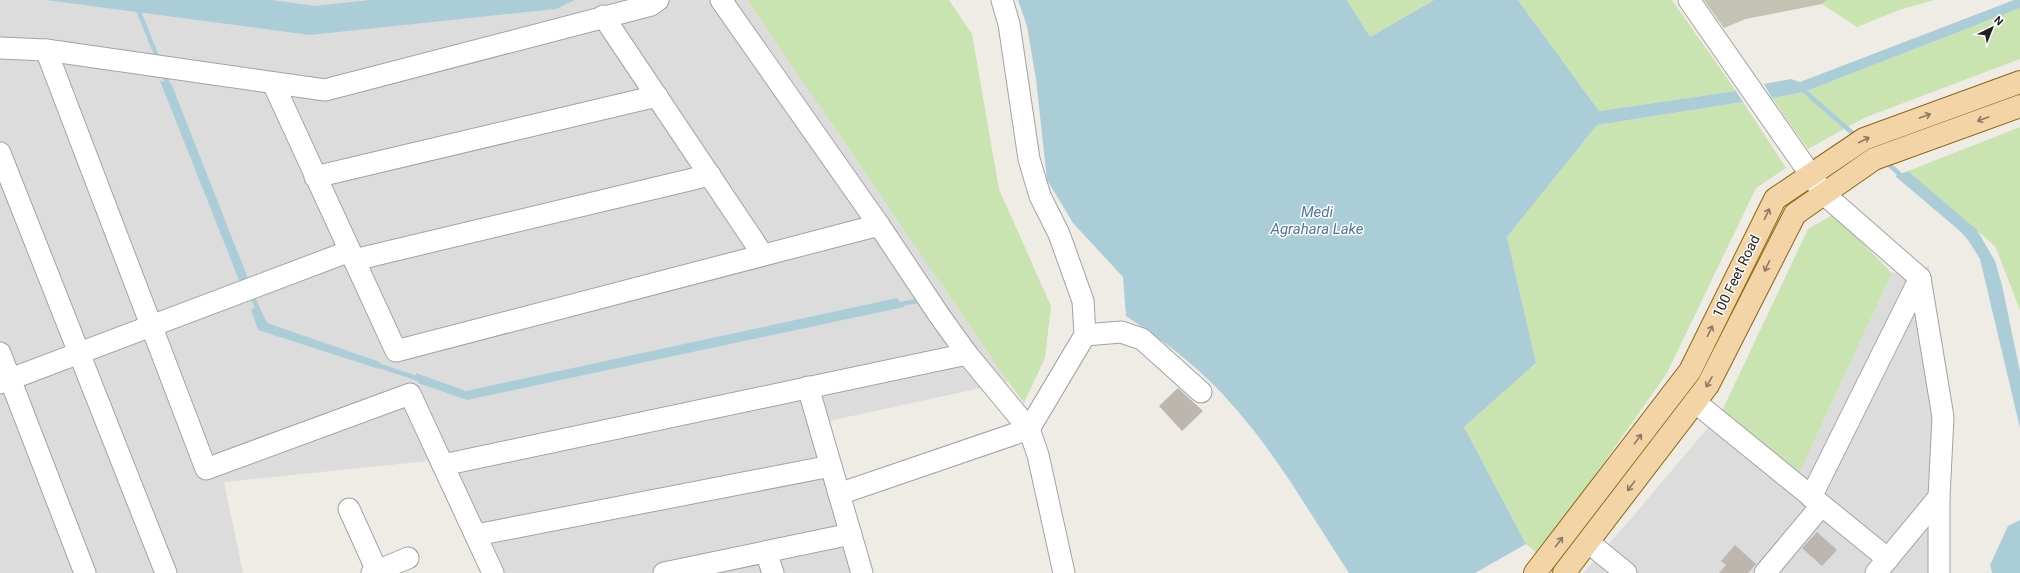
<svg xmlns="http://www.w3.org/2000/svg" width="2020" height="573" viewBox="0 0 2020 573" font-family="Roboto,sans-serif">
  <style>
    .residential { fill: #dddcdc }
    .construction { fill: #c2c3b2 }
    .grass { fill: #c9e4b1 }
    .water { fill: #abcdd8 }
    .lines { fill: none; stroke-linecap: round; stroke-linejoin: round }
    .stream { stroke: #abcdd8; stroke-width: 4.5 }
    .building { fill: #bcb6af }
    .minor-casing { stroke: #a3a3a3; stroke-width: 23 }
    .major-casing { stroke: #8c660e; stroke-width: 24 }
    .minor { stroke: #fff; stroke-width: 21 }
    .major { stroke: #f3d4a7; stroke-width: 22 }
    .oneway { stroke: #897a63 }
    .labels { text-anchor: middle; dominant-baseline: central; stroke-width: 3; stroke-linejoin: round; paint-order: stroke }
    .street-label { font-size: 14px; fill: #1f1f1f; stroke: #fff }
    .water-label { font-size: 15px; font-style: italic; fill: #51769f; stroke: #fff }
  </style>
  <rect width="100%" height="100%" fill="#efece6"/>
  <g class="residential">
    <polygon points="0,0 747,0 1008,382 829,421 869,573 482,573 428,461 224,482 243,573 0,573"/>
    <polygon points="1929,266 1948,419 1945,573 1583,573 1628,522 1722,411 1798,476 1892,273"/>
  </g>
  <polygon class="construction" points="1704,0 1828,0 1822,4 1746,19 1724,28"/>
  <g class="grass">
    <polygon points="747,0 949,0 972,34 999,189 1051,306 1045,358 1024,403 1008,382"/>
    <polygon points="1347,0 1434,0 1370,37"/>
    <polygon points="1518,0 1672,0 1736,91 1599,111"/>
    <polygon points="1828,0 1934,0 1899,10 1857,27 1822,4"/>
    <polygon points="2020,8 2020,59 1864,118 1808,149 1772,98 1804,92"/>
    <polygon points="1743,102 1786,168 1756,188 1667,373 1539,555 1526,544 1464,427 1536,363 1507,237 1597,125"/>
    <polygon points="2020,127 2020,310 1995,246 1908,171"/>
    <polygon points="1834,214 1892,273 1798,476 1722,411 1808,229"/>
  </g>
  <g class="water">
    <polygon points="46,0 272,0 315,6 370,0 575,0 556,9 310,35"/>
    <path d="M1018,0H1347L1370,37L1434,0H1518L1599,111L1736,91L1743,102L1597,125L1507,237L1536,363L1464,427L1526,544L1475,573H1349C1312,517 1279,458 1235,408C1204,371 1166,342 1126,316L1123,277L1073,223L1047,180L1036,79L1027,26Z"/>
    <polygon points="2014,0 2020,0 2020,8 1804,92 1772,98 1764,84 1791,79 1800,82"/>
    <polygon points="160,81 171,83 249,281 241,285"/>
    <polygon points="1908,171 1977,230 1995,261 2002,285 2020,372 2020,428 1980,259 1968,240 1960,231 1895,176"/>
    <polygon points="897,298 904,307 467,400 418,383 416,373 466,391"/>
    <polygon points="259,306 267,323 380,362 379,369 258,330 251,309"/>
    <polygon points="2020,520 2020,573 1992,573 1990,565 2008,526"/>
  </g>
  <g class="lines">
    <g class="stream">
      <polyline points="134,0 158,59"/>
      <polyline points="163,72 169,87"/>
      <polyline points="1803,90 1857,137"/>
      <polyline points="1885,161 1904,178"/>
      <polyline points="252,295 259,312"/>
      <polyline points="896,305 922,300"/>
      <polyline points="374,364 422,380"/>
    </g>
  </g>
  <g class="building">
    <polygon points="1178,388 1203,411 1182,431 1159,406"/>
    <polygon points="1817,532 1837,550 1822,566 1802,548"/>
    <polygon points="1735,545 1756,564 1748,573 1719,573 1726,565 1721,561"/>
  </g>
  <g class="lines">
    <defs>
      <g id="minor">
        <polyline points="721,0 879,225 939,315 967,354 1029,429 839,494"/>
        <polyline points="1002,0 1009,24 1029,159 1040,196 1059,234 1083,301 1085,335 1029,429 1038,455 1064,573"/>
        <polyline points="1689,0 1824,194 1920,278 1943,417 1939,497 1939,573"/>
        <polyline points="603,16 763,255"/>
        <polyline points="0,48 46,50 325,90 651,5 658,0"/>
        <polyline points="46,50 206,469 410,394 493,573"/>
        <polyline points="273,83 396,351 879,225"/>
        <polyline points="0,153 166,573"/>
        <polyline points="315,177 657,96"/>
        <polyline points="354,260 710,175"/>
        <polyline points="1085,335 1121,332 1142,339 1201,392"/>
        <polyline points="0,353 85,573"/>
        <polyline points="0,383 350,251"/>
        <polyline points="808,387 862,573"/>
        <polyline points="1695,402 1888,559"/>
        <polyline points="443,465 967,354"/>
        <polyline points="1811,497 1920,278"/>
        <polyline points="349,509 378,573"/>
        <polyline points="476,535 831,466"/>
        <polyline points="1588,542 1626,573"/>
        <polyline points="766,552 773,573"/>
        <polyline points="372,573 408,558"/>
        <polyline points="664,573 851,534"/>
        <polyline points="1765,573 1821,506"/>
        <polyline points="1876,573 1939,497"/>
      </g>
      <g id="major">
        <polyline points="1535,573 1690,371 1775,199 1864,139 2020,82"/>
        <polyline points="1564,573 1708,385 1795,214 1874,159 2020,106"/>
      </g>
    </defs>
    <use href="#minor" class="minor-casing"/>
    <use href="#major" class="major-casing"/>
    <use href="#minor" class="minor"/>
    <use href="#major" class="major"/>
  </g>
  <defs><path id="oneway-shaft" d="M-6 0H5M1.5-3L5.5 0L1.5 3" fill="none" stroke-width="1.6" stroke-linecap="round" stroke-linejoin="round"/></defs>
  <g class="oneway">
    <use href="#oneway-shaft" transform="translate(1925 116) rotate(-20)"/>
    <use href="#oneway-shaft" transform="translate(1983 119) rotate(160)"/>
    <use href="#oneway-shaft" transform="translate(1864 140) rotate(-27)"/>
    <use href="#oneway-shaft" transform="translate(1767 214) rotate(-64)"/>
    <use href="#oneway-shaft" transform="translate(1767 266) rotate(116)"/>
    <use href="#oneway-shaft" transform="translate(1710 331) rotate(-64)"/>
    <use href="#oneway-shaft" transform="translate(1709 382) rotate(120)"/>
    <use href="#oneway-shaft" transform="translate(1638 439) rotate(-53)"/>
    <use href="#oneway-shaft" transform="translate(1631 486) rotate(127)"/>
    <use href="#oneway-shaft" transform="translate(1559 542) rotate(-53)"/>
  </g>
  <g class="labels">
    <g class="street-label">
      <text transform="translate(1736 276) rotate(-64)">100 Feet Road</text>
    </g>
    <g class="water-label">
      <text x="1317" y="212">Medi<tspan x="1317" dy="17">Agrahara Lake</tspan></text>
    </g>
  </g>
  <g transform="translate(1992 28) rotate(43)" stroke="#ffffff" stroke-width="3" paint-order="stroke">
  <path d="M0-3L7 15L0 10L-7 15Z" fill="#1f1f1f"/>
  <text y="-6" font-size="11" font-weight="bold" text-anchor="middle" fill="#1f1f1f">N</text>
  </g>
</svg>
